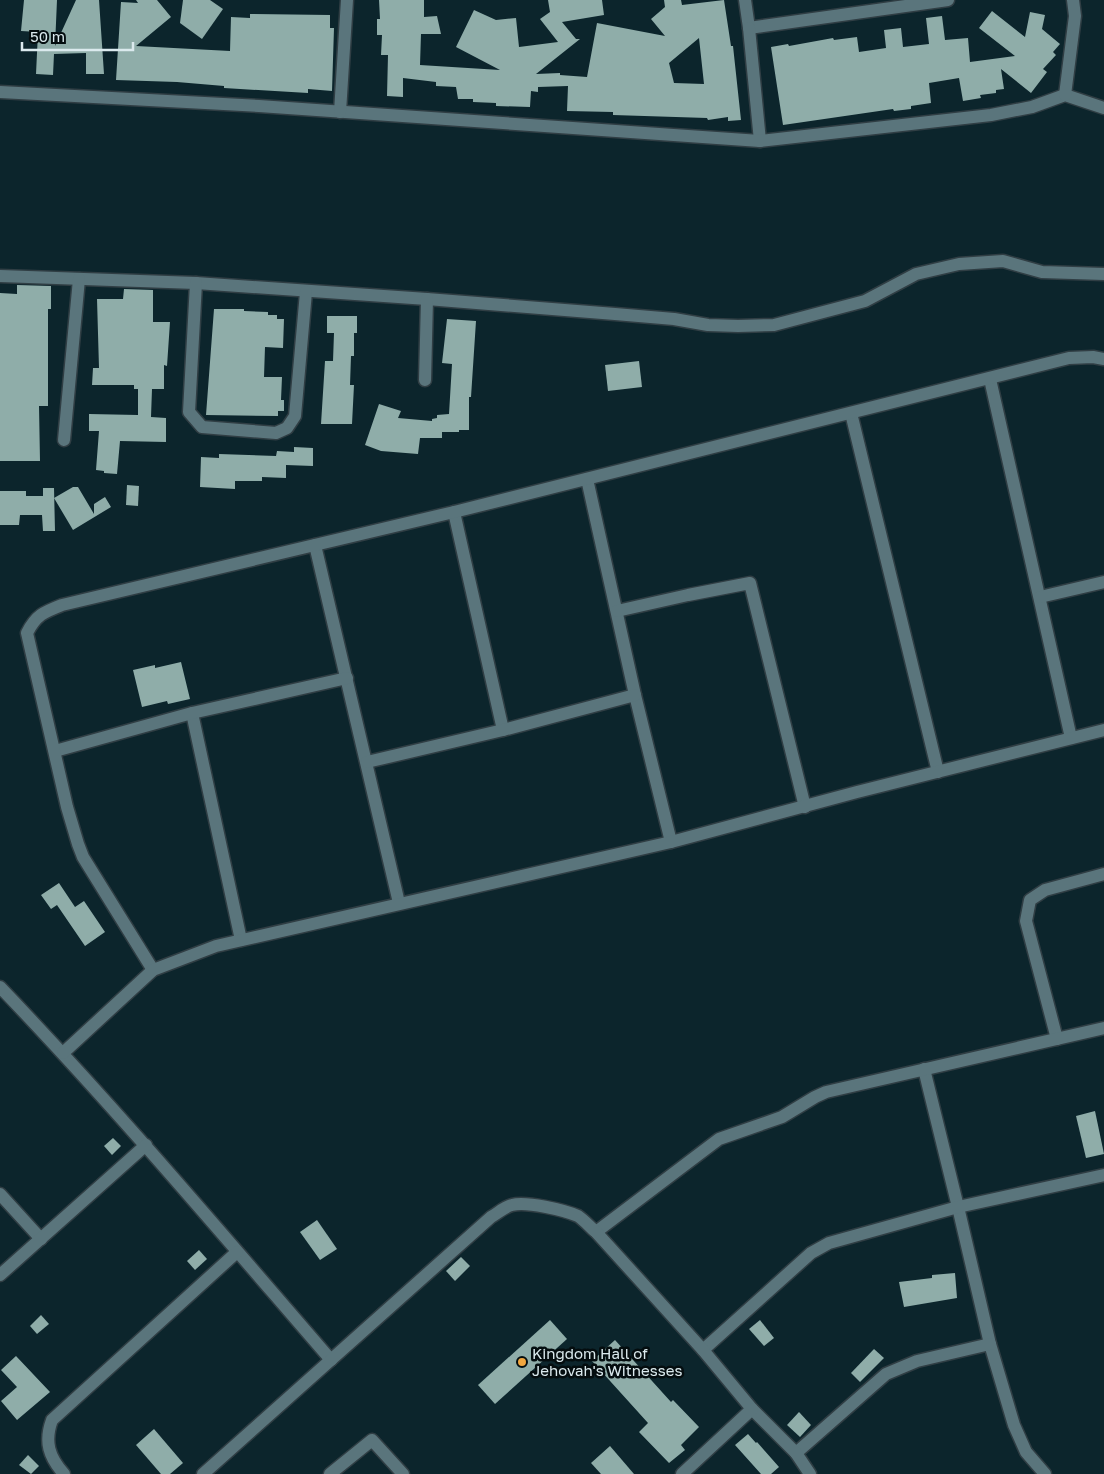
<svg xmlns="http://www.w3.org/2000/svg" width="1104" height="1474" viewBox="0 0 1104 1474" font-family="'Golos Text',sans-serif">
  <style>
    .building { fill: #8fada9; fill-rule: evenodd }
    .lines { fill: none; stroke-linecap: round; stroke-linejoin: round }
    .street-casing { stroke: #303e44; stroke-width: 15 }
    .street { stroke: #5a757c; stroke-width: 12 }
    .poi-dot { fill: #f1a63f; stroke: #040d0f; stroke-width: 2 }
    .labels { text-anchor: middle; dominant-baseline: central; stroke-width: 5; stroke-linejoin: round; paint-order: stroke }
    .poi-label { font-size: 15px; fill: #dbeaee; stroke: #040d0f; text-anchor: start }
  </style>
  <rect width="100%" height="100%" fill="#0c252c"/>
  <g class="building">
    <polygon points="24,0 57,0 55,46 76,0 99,0 104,74 86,74 86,53 54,54 53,75 36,74 38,32 21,31"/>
    <polygon points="136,0 157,0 171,17 136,46 230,51 231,17 250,18 250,14 330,15 330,28 334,28 332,91 308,89 308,93 224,88 224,86 177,82 116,80 121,2 138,3"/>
    <polygon points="183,0 210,0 223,9 202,39 180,23"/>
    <path d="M379,0H424V17L437,16L441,34H421L420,65L500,70L456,47L474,10L496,20L516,18L519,47L558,42L540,19L550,12L548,0H602L604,15L562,22L576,39H580L536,74L560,73V75L587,77L597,23L665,36L651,19L665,7L664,0H681L682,5L724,0L731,46H733L741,120L728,121V117L708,120L707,118L613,115V112L567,111L568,86L538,87V92L531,91L530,107L496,106V103L473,102V99H458L456,87L436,86V82L403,78V97L387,96L388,55H381L382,35H377V19H380ZM699,38L704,84L674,83L669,63Z"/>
    <polygon points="992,11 1025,37 1030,12 1045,15 1042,29 1060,44 1053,52 1056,55 1043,69 1047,72 1031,93 1001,69 1004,89 996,90 996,93 980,95 981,98 963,101 959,78 929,83 931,103 911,106 911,109 894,111 893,109 783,125 771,47 788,44 789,46 833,38 834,40 857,37 859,52 886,48 884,30 901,28 903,47 929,44 926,18 942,16 945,40 968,38 970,62 1015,56 979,28"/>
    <polygon points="17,285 51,286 51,309 48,309 48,406 39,406 40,461 0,461 0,293 17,294"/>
    <polygon points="124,289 153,290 153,322 170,322 167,366 164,365 164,389 152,389 151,417 166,418 166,442 120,441 117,474 104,473 104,471 96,470 99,431 89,431 89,414 138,415 138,389 134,389 134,385 92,385 93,368 99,368 97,299 123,299"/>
    <polygon points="214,309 244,309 244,311 268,312 268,315 277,315 277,319 284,319 283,348 265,347 264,377 282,377 281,400 284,400 284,411 278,411 278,416 206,415"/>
    <polygon points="327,316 357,316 357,333 354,333 354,356 351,356 350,385 354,385 352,424 321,424 325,361 333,361 334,333 327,333"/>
    <polygon points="447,319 476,321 471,397 469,397 469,430 459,430 459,432 442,432 442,438 420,438 418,454 381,451 365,445 379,404 401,411 398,418 432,421 432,419 437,418 437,415 449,414 452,364 442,363"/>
    <polygon points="639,361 642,387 608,391 605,365"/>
    <polygon points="294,447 313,448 313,466 286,465 286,478 262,477 262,481 235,481 235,489 200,487 201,457 219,458 219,454 276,456 277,451 294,452"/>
    <polygon points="127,485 139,486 138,506 126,505"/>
    <polygon points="73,487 78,487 94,514 94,504 105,497 111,507 73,530 54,498"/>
    <polygon points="43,488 54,488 55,531 43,531 42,515 20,515 19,525 0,525 0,491 26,491 26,496 43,496"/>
    <polygon points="181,662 190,699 168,704 167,701 142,707 133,670 155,665 155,668"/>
    <polygon points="59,883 75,907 84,901 105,932 85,946 57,905 51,909 41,895"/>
    <polygon points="1095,1111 1104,1154 1086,1158 1076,1116"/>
    <polygon points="113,1138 121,1146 112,1155 104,1146"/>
    <polygon points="317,1220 337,1249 320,1260 300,1232"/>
    <polygon points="199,1250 207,1259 195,1270 187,1261"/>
    <polygon points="461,1257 470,1266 455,1281 446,1271"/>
    <polygon points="955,1273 957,1298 904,1307 899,1282 932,1278 932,1275"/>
    <polygon points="41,1315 49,1324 37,1334 30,1326"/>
    <polygon points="550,1320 567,1339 495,1404 478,1385"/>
    <polygon points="760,1320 774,1338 764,1346 749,1329"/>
    <polygon points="615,1340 671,1402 673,1400 699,1427 681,1445 685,1450 669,1463 639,1432 648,1423 592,1361"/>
    <polygon points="874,1349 884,1358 860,1382 851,1373"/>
    <polygon points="16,1356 50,1392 17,1420 1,1401 17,1387 1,1370"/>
    <polygon points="799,1412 811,1425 800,1437 787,1425"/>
    <polygon points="154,1429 183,1463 170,1474 161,1474 136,1445"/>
    <polygon points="748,1434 756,1443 757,1442 779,1467 771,1474 761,1474 735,1445"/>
    <polygon points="610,1446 634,1474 601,1474 591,1463"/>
    <polygon points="28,1455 39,1466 31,1474 19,1465"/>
  </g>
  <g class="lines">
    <defs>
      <g id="street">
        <polyline points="745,0 749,28 948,0"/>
        <polyline points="749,28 760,141"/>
        <polyline points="0,92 259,106 760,141 991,115 1032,107 1065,95 1104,108"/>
        <polyline points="1065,95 1075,16 1073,0"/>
        <polyline points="340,112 347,0"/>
        <polyline points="0,276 196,283 427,299 615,314 674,319 708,325 738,326 774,325 865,301 916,274 959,264 1003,261 1042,272 1104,274"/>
        <polyline points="196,283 189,412 202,427 276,433 287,428 295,416 306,292"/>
        <polyline points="990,379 1071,738"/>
        <polyline points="425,380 427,299"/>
        <polyline points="851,413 938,772"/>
        <polyline points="64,440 79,279"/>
        <polyline points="587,479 635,695 671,842"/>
        <polyline points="454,512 503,730"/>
        <polyline points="315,545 399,903"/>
        <polyline points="1040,597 1104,582"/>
        <polyline points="617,611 688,595 750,583 805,807"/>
        <polyline points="192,713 241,940"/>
        <polyline points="55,751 192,713 347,678"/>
        <polyline points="367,762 503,730 635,695"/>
        <path d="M153,970L83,857L78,844L67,807L27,633C36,615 44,612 62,605L454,512L1069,358L1093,357L1104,359"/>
        <path d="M0,987C115,1107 222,1234 331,1360"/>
        <polyline points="1057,1039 1026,921 1030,900 1045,890 1104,874"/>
        <polyline points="63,1053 153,970 216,946 671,842 857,792 1104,730"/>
        <polyline points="924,1069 958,1207 990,1344 1014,1425 1026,1452 1045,1474"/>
        <polyline points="0,1194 41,1239"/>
        <polyline points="596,1232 719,1139 782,1117 815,1097 826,1092 1104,1028"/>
        <polyline points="0,1275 146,1145"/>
        <polyline points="703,1350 811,1253 829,1243 958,1207 1104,1175"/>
        <polyline points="796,1453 886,1374 917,1361 990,1344"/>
        <path d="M64,1474C49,1457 44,1442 52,1420L237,1252"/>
        <path d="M203,1474L491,1217C498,1213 504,1207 512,1205C526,1201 564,1210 578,1216C584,1220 590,1227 596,1232L703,1350L752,1409L796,1453L810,1474"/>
        <polyline points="330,1474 372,1440 403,1474"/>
        <polyline points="682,1474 752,1409"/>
      </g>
    </defs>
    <use href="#street" class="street-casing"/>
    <use href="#street" class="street"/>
  </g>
  <circle class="poi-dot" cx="522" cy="1362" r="5"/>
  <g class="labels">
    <g class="poi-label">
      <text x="532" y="1353">Kingdom Hall of<tspan x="532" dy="17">Jehovah's Witnesses</tspan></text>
    </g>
  </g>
  <path d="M22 42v8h111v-8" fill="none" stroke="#dbeaee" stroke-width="2.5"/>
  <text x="30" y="42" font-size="15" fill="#dbeaee" stroke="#040d0f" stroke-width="4" paint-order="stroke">50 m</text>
</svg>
